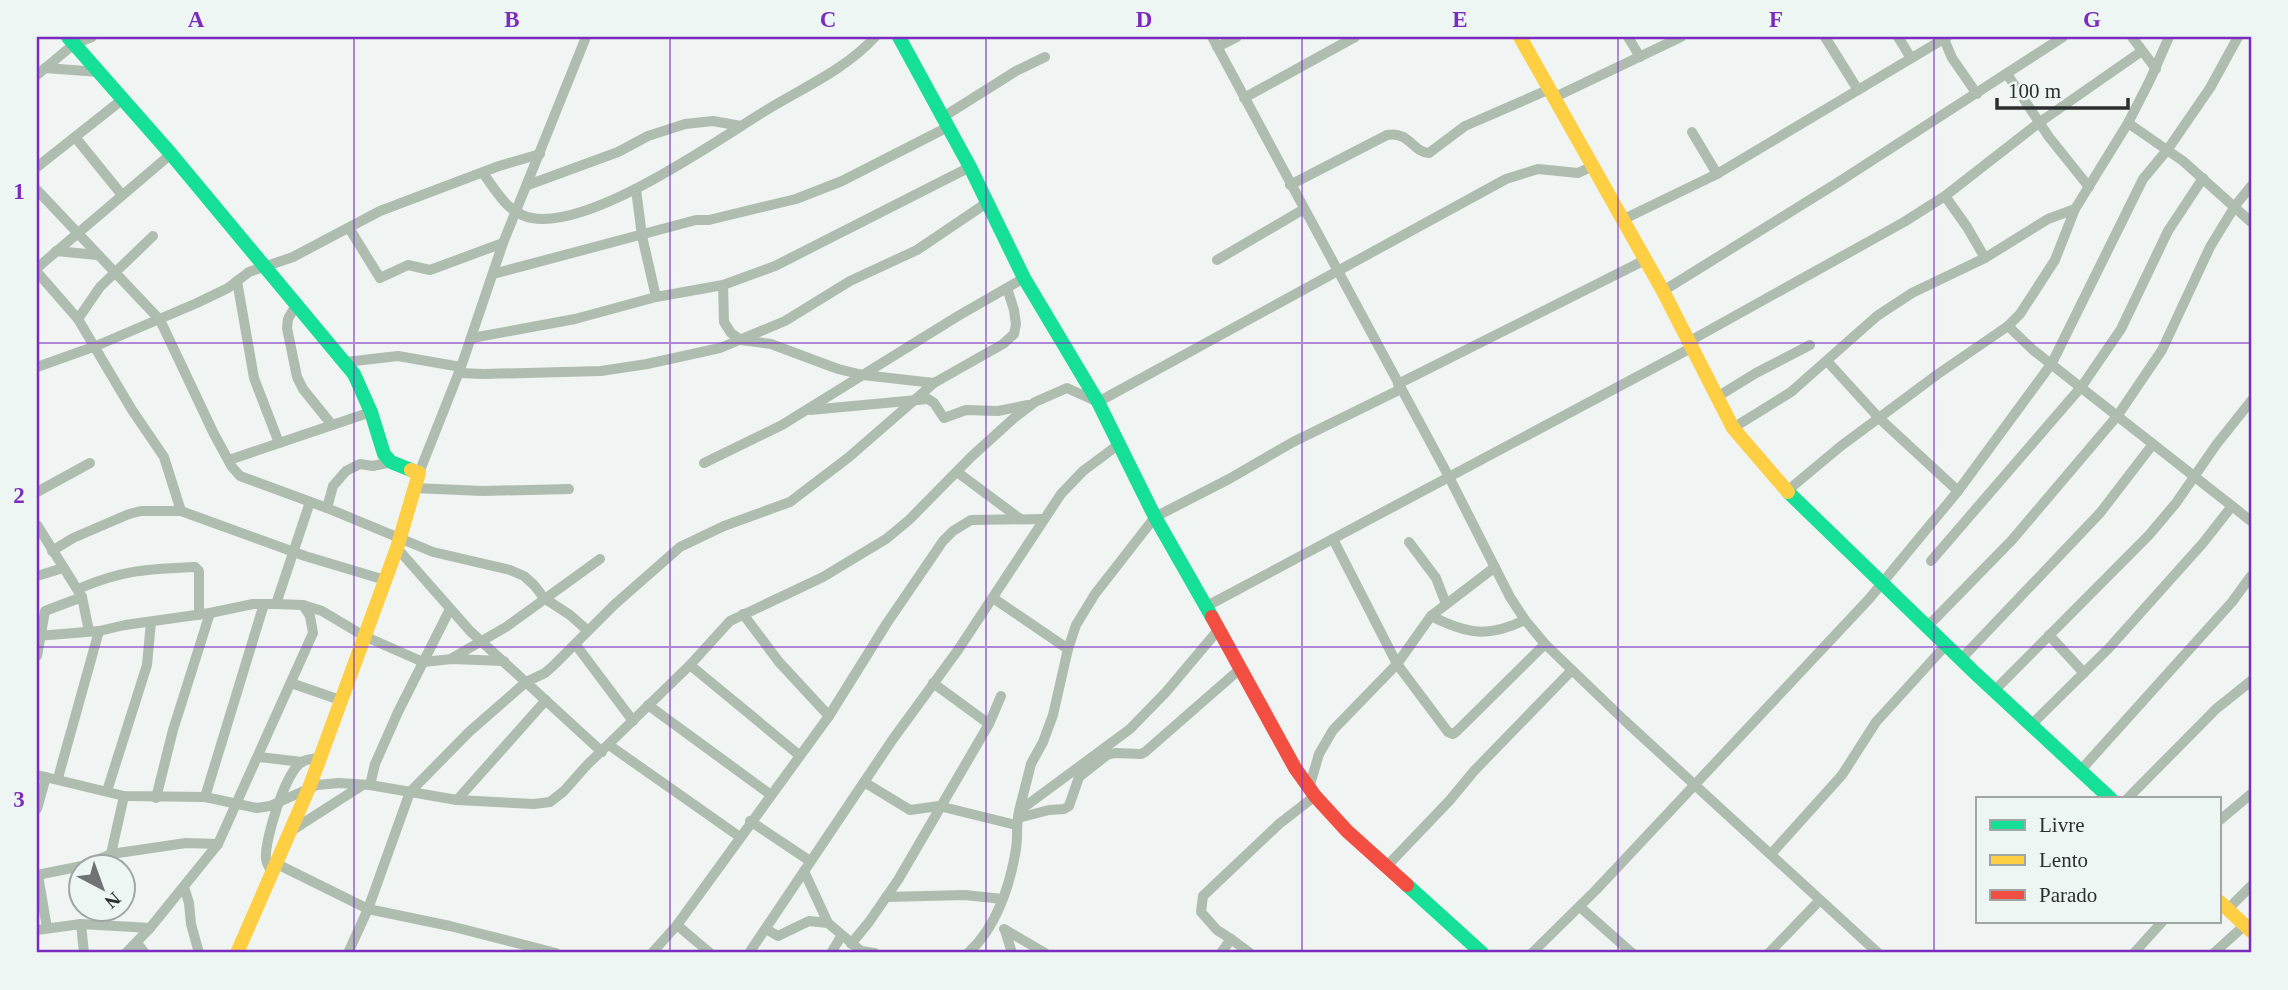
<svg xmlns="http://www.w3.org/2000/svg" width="2288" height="990" viewBox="0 0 2288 990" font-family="'Times New Roman',serif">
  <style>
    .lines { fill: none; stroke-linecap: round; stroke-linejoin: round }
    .street { stroke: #aebdaf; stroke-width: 10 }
    .fast { stroke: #16e098; stroke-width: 14 }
    .slow { stroke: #ffcf43; stroke-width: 14 }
    .jam { stroke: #f24e42; stroke-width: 14 }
    .grid { fill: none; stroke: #7b2cbf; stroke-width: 2; stroke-opacity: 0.55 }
    .neatline { fill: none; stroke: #7b2cbf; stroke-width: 2.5 }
    .grid-label { font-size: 23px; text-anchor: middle; font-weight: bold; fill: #7b2cbf }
  </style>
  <rect width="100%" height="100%" fill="#f0f4f3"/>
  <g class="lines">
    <g class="street">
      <polyline points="1212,37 1449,477 1510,597 1525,620 1545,644 1624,720 1878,953"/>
      <polyline points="1628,37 1640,57"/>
      <polyline points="1825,37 1858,90"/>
      <polyline points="1898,37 1911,58"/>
      <polyline points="2132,37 2156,69"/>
      <polyline points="1944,39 1952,58 1977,94"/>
      <polyline points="1217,47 1237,37"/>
      <polyline points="45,68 99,72"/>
      <polyline points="2007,74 2049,137 2089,187"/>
      <polyline points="37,75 74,44 92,37"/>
      <polyline points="1555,97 1681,37"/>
      <polyline points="1244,98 1355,37"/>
      <polyline points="943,117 1016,71 1045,57"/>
      <polyline points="2128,123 2183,161 2251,222"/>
      <polyline points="1692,132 1717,174"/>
      <polyline points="75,137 122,195"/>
      <polyline points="37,167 123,99"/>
      <path d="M483,173C497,192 508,214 532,218C593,229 717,140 770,108C805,87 847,68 875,37"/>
      <polyline points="528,185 618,152 648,136 685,124 713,121 741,126"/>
      <path d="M1290,185L1387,135C1410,131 1412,152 1429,153L1465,126L1550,89"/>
      <polyline points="636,189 642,236 656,297"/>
      <polyline points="37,190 160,320 214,434 232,467 240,476 327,508 433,552 510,570 524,576 534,585 544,598 570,615 587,630"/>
      <polyline points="1945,196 1967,227 1985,258"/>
      <polyline points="1622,220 1717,174 1947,37"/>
      <polyline points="349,228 380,278 408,265 430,270 503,243"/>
      <polyline points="56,251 97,255"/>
      <polyline points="1217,260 1304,209"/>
      <polyline points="37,268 171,154"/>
      <polyline points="37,272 78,319 132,410 164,457 181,511"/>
      <polyline points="493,274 696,220 709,220 796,199 842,181 948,127"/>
      <polyline points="237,281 254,378 279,443"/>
      <polyline points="723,285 724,322 731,333 741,340 771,344 838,369 863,375 934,383 1003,344 1014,334 1016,324 1014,310 1007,288"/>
      <polyline points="1663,291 1837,183 2063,37"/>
      <polyline points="297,303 288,319 287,328 297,377 303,389 332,425"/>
      <polyline points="78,319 100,287 153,236"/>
      <polyline points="2008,326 2033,350 2232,506"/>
      <polyline points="472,338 575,319 656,297 723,285 775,266 970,167"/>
      <polyline points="1688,342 1904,222 1945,196 2040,122 2142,51"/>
      <polyline points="1827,361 1879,418 1958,491"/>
      <polyline points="346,362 398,356 461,367"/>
      <polyline points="37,367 96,346 197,303 228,288 249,272 293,257 380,211 499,166 540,154"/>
      <polyline points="459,373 484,374 601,371 647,364 720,348 785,321 850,281 917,250 988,202"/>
      <polyline points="1398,384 1645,260"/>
      <polyline points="1717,397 1756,373 1810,345"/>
      <polyline points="810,410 928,399 934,403 944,418 966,410 998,411 1028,405"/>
      <polyline points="1733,428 1791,392 1877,316 1912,293 1985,258 2048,219 2075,209"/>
      <polyline points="229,460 371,412"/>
      <polyline points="704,463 782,425 958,316 1024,278"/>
      <polyline points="957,472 1019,518"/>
      <polyline points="419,473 461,367 503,243 586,37"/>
      <polyline points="414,488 483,491 569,489"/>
      <polyline points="1787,491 1841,446 1938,374 2008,326 2020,314 2055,260 2075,209 2128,123 2150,80 2169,37"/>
      <polyline points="37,492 90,463"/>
      <polyline points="327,508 333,486 346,471 360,464 373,466 391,462"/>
      <polyline points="37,525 82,597 89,631"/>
      <polyline points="1333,539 1397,664 1448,732 1453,734 1457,731 1545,644"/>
      <polyline points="1409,542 1436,578 1446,604"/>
      <polyline points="397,548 470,631 602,752"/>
      <polyline points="52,551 73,538 129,514 141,511 181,511 305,556 385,580"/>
      <polyline points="1931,561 2082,386 2121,329 2168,231 2203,178"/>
      <polyline points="37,576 63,568"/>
      <path d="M78,589C122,570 148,569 195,567L199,571V615"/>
      <polyline points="993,598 1068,649"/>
      <polyline points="276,604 310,502"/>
      <polyline points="1207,606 1691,348"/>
      <polyline points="743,614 779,662 829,716"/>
      <path d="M1431,616C1467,634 1488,638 1525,620"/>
      <polyline points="1928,626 2012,540 2118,415 2162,350 2210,247 2235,206 2251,186"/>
      <polyline points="2049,635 2084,673"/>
      <polyline points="37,636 99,631 125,625 210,613 253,604 276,604 303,605 322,611 364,636 423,662 452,659 504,661"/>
      <polyline points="576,645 633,721"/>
      <polyline points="37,656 45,611 82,597"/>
      <polyline points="452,658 506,627 600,559"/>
      <polyline points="1962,658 2100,513 2153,444"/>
      <polyline points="690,665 799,755"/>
      <polyline points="291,683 340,700"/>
      <polyline points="933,683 989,724"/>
      <polyline points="1994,691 2149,535 2176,503 2216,445 2251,401"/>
      <polyline points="648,705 771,795"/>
      <polyline points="2031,725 2109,648 2203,543 2232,506 2251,521"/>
      <polyline points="609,745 740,837"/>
      <polyline points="259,757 302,762"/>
      <polyline points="2080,771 2232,602 2251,576"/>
      <polyline points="37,775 124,796 205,797 257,808 270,806 317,785 339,783 370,785 457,800 534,804 550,802 564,791 587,765 690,665 730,621 823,577 886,539 909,520 971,457 1014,418 1035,402 1067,388 1098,402 1506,179 1538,169 1578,173 1593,166"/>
      <polyline points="58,778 99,631"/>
      <polyline points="864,782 910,810 939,806 1016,825"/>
      <polyline points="370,785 375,764 398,712 450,609"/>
      <polyline points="1309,788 1319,754 1333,730 1397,664 1431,616 1495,567"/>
      <polyline points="107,791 147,665 151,622"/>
      <polyline points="205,797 264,604"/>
      <polyline points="156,798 173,730 210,613"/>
      <polyline points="2127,799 2216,709 2251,681"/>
      <polyline points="457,800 546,700"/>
      <polyline points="37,809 46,777"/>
      <polyline points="1019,811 1031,764 1043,742 1053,715 1068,649 1076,625 1095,594 1155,517 1229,479 1293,442 1401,389"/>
      <polyline points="1018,818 1049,810 1064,809 1069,806 1079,777 1107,755 1115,753 1141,754 1145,752 1240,669"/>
      <polyline points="2220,820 2251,794"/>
      <polyline points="750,821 810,861"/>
      <polyline points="291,831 361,786"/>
      <polyline points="111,854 124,796"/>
      <polyline points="1771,854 1842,775 1876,722 1947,644"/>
      <polyline points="277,864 368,909 450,926 556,953"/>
      <polyline points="1386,867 1450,800 1474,771 1572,670"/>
      <polyline points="804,871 828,923 861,951 875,953"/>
      <path d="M273,873C269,868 267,865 266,859C264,841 286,770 302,762C306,759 314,759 318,758"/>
      <polyline points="37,875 82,866 111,854 186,843 218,844"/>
      <polyline points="38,875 47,928"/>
      <polyline points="184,887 189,903 191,924 199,953"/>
      <polyline points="886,897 965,895 1002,899"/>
      <polyline points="1580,907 1632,953"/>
      <polyline points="2227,910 2251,886"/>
      <polyline points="81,924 84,953"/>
      <polyline points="677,925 710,953"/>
      <polyline points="766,929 778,936 809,921 828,923"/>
      <polyline points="1004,929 1045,953"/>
      <polyline points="37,930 81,924 150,928"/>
      <polyline points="1005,930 1012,953"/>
      <polyline points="1231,939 1217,930 1201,912 1203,896 1279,824 1315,796"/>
      <polyline points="137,943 145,953"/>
      <polyline points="851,944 869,922 898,880 989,724 1001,696"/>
      <polyline points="126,953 150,928 218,844 313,633 310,616 303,605"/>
      <polyline points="348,953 368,909 410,792 469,732 526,682 545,673 553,666 614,605 680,547 724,526 790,502 849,457 934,383"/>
      <polyline points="652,953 677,925 829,716 887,623 943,541 953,531 971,520 1044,519"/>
      <polyline points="749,953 893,739 958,650 1061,494 1083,471 1118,445"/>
      <polyline points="831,953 842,935"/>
      <path d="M968,953C996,928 1010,886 1016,849C1018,836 1016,824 1019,811L1130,729L1166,692L1219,629"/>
      <polyline points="1221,953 1231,939 1250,953"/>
      <polyline points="1532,953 1596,890 1869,599 1958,491 2052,363 2143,179 2168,149 2210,88 2238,37"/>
      <polyline points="1769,953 1820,900"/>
      <polyline points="2134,953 2162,922"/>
      <polyline points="2214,953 2245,925"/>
    </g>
    <g class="fast">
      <polyline points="68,37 171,154 354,374 371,412 384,454 391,462 411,470"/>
      <polyline points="899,37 970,167 1024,278 1098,402 1155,517 1212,617"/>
      <polyline points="1788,492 1975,673 2111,799"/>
      <polyline points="1407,885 1482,953"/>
    </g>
    <g class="slow">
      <polyline points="1520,37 1663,291 1733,428 1788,492"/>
      <polyline points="2220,902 2251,931"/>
      <polyline points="237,953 309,788 397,548 419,473 411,470"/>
    </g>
    <polyline class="jam" points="1212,617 1295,768 1315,796 1347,831 1407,885"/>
  </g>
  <path class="grid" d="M354,37V953M670,37V953M986,37V953M1302,37V953M1618,37V953M1934,37V953M37,343H2251M37,647H2251"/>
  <rect width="2288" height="990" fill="none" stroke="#eef6f4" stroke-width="77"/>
  <rect x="1976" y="797" width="245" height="126" fill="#eef6f4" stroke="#a0a6a5" stroke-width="2"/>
  <rect x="1990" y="820" width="35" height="10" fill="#16e098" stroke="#a0a6a5" stroke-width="2"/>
  <text x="2039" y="832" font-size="21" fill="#2b2e2e">Livre</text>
  <rect x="1990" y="855" width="35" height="10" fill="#ffcf43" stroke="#a0a6a5" stroke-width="2"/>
  <text x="2039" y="867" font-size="21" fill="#2b2e2e">Lento</text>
  <rect x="1990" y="890" width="35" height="10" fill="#f24e42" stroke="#a0a6a5" stroke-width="2"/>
  <text x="2039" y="902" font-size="21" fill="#2b2e2e">Parado</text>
  <g transform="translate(102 888) rotate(139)"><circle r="33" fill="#eef6f4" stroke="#a0a6a5" stroke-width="2"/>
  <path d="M0-5L12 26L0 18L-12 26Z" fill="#707373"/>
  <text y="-10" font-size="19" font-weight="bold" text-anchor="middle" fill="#2b2e2e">N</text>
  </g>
  <path d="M1997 98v10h131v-10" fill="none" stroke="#2b2e2e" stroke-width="3.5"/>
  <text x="2008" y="98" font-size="21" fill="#2b2e2e" stroke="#eef6f4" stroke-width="5" paint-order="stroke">100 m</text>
  <rect x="38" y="38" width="2212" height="913" class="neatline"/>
  <g class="grid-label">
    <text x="196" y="27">A</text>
    <text x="512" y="27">B</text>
    <text x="828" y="27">C</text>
    <text x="1144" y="27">D</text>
    <text x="1460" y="27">E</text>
    <text x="1776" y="27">F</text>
    <text x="2092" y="27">G</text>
    <text x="19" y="199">1</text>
    <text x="19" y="503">2</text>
    <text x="19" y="807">3</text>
  </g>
</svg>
